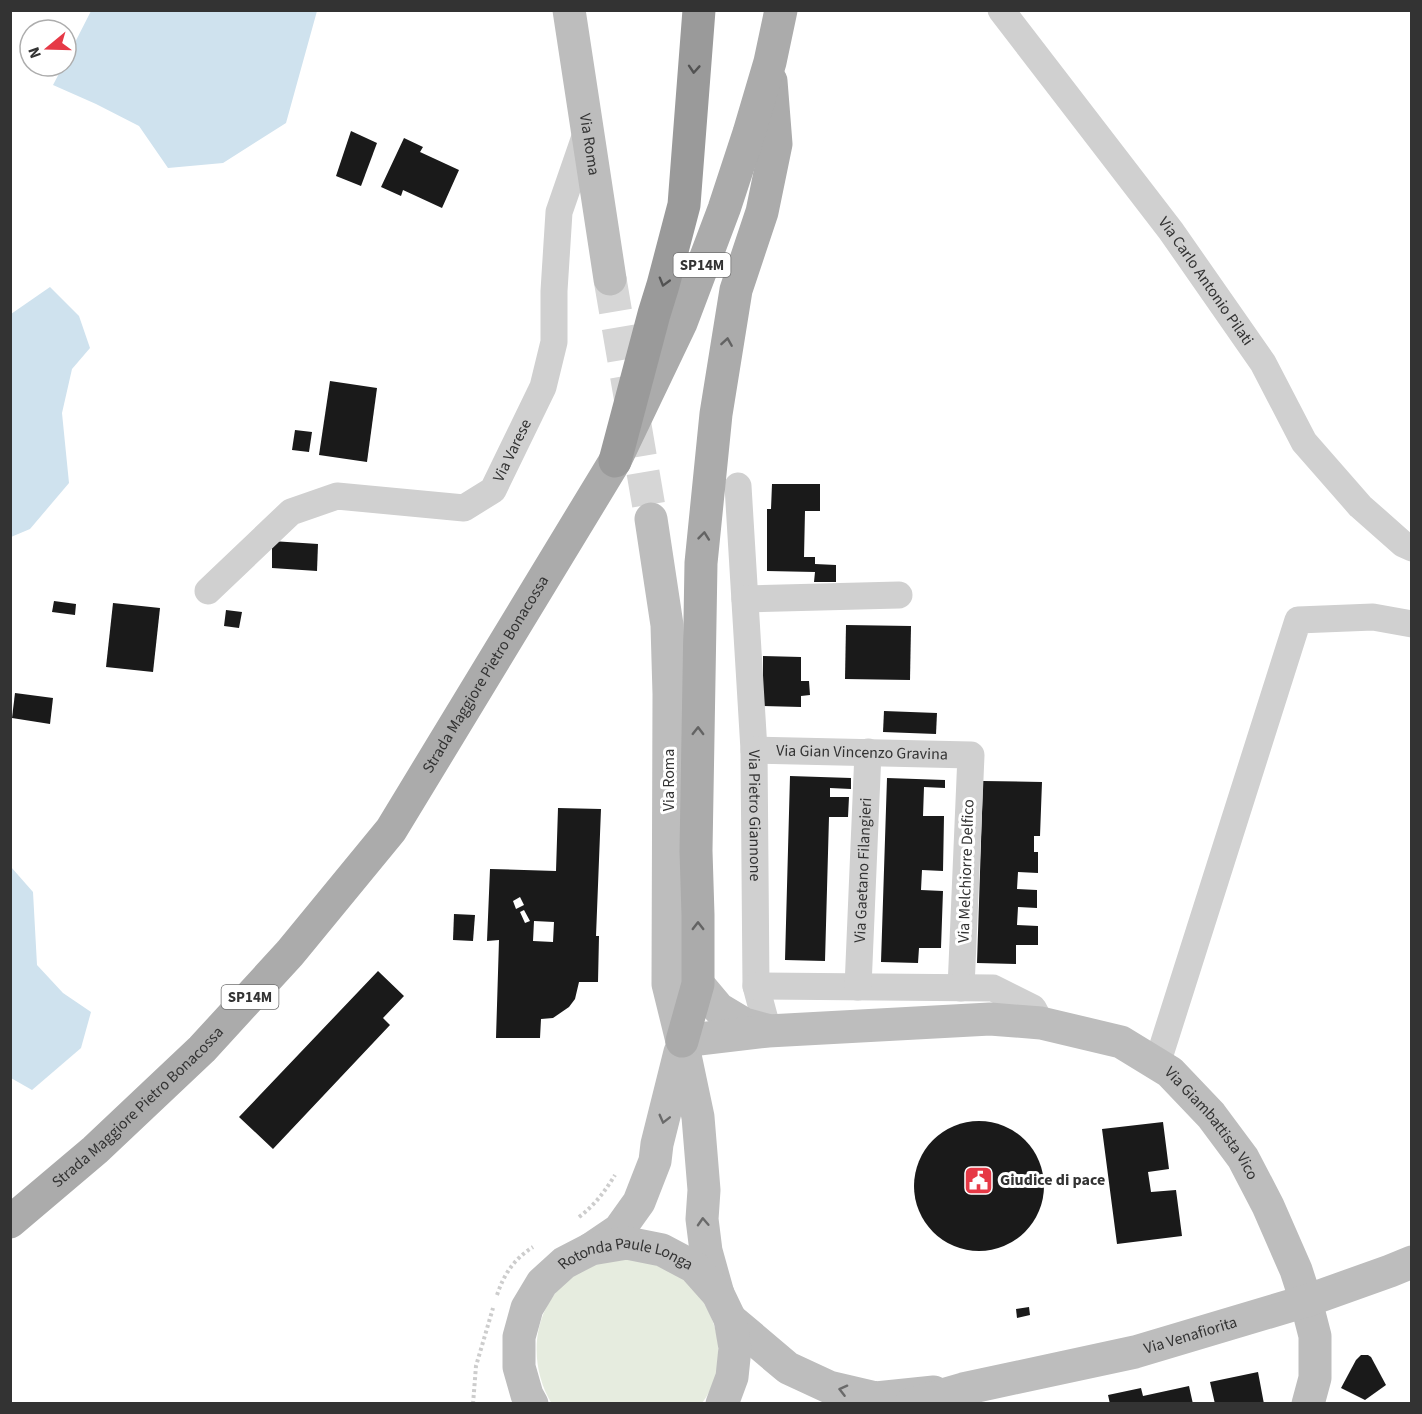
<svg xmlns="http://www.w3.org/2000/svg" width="1422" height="1414" viewBox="0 0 1422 1414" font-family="'Source Sans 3',sans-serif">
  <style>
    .green { fill: #e6ecdf }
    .water { fill: #cfe2ee }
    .building { fill: #1a1a1a; fill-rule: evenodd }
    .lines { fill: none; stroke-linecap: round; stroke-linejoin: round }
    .secondary-tunnel { stroke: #d6d6d6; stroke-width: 33; stroke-dasharray: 33 16; stroke-linecap: butt }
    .path { stroke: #cdcdcd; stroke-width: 4; stroke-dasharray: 3 3; stroke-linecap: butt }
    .street { stroke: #d0d0d0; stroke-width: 27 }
    .secondary { stroke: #bdbdbd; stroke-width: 33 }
    .primary { stroke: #ababab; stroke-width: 33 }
    .highway { stroke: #9a9a9a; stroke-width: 33 }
    .oneway { stroke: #525252 }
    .oneway2 { stroke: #636363 }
    .oneway3 { stroke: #6a6a6a }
    .labels { text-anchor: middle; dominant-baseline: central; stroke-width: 6; stroke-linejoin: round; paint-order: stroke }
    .shield { fill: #fff; stroke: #707070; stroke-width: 1.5 }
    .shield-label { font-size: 15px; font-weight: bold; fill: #333 }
    .street-label { font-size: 16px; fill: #333; stroke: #fff }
    .poi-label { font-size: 16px; font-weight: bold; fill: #333; stroke: #fff; text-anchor: start }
  </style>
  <rect width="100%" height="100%" fill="#fff"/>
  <path class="green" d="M630,1259C647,1262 668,1267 682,1278C719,1308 732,1364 702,1403L552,1404C522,1355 536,1287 593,1266C605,1261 617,1260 630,1259Z"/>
  <g class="water">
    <polygon points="91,11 91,10 317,11 286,123 223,163 168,168 139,126 96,104 53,85 63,66 66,66 66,60"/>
    <polygon points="50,287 79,316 90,348 72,369 62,413 69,483 30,529 11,537 11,314"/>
    <polygon points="11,867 33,892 37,965 63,993 91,1012 81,1048 32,1090 11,1078"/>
  </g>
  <g class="building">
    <polygon points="351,131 377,143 361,186 336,176"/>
    <polygon points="404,138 423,147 420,152 459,170 442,208 403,190 401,196 381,187"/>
    <polygon points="330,381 377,388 367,462 319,455"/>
    <polygon points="295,430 312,432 309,452 292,450"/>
    <polygon points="772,484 820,484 820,511 805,511 804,557 815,557 815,564 836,565 836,582 814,582 815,572 767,571 767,509 771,509"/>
    <polygon points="272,541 318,544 317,571 272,568"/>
    <polygon points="54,601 76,604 75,615 52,612"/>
    <polygon points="113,603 160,608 153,672 106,667"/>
    <polygon points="226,610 242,612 239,628 224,626"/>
    <polygon points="846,625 911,626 910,680 845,679"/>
    <polygon points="763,656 801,657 801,681 809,681 810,695 801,696 801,707 763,706"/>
    <polygon points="15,693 53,698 50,724 12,718"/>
    <polygon points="884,711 937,713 936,734 883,732"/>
    <polygon points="790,776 851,778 851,789 830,788 830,797 849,797 848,817 829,817 825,961 785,960"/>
    <polygon points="887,778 945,780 945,788 924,787 923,816 944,816 943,871 922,870 921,890 943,891 941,948 919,948 918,963 881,962"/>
    <polygon points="983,781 1042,782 1040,836 1034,836 1034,852 1038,852 1038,873 1018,872 1017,889 1037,890 1037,908 1018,907 1017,925 1038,926 1038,945 1016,945 1016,964 977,963"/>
    <path d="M558,808L601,809L596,936H599L598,982H579L575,999L569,1007L553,1018L541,1019L540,1038H496L499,940L487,941L490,869L556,871ZM520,897L524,905L516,909L513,901ZM524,910L530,921L525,923L520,912ZM534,921L554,922L553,942L533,941Z"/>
    <polygon points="454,914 475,915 473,941 453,940"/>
    <polygon points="378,971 404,996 383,1018 390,1025 273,1149 239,1117"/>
    <circle cx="979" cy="1186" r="65"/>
    <polygon points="1163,1122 1169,1169 1148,1172 1151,1192 1176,1190 1182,1236 1117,1244 1102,1129"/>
    <polygon points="1029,1307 1030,1315 1017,1318 1016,1309"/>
    <polygon points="1361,1355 1368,1355 1371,1357 1386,1385 1365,1400 1341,1388 1356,1360"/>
    <polygon points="1258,1372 1264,1404 1215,1404 1210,1382"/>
    <polygon points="1189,1386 1193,1404 1110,1404 1108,1395 1141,1388 1143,1396"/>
  </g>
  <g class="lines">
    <polyline class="secondary-tunnel" points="610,279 651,519"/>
    <g class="path">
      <path d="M579,1217C595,1205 605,1191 615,1175"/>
      <path d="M497,1295C504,1274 514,1259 533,1247"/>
      <polyline points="473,1404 476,1366 493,1308"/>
    </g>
    <g class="street">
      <path id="s1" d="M1001,10L1171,231L1263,363L1304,442L1360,506L1403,544L1412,548"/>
      <path id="s2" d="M738,486L754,750L756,986L768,1031"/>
      <path id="s3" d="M208,591L291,512L337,496L464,508L493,490L543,387L554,342V291L559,212L587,131"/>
      <polyline points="745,599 899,595"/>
      <path id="s4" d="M754,750L971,755L961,988"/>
      <polyline points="756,986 993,988 1033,1008 1041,1023"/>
      <path id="s5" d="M858,987L868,752"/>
      <polyline points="1157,1064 1298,620 1373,617 1412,624"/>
    </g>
    <g class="secondary">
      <path id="s6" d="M569,10L610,279"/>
      <polyline points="651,519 667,625 669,694 668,984 682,1041 698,1117 704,1190 702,1219 706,1251 718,1294"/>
      <polyline points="698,984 719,1009 744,1024 766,1030"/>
      <path id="s7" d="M682,1041L768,1031L990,1019L1041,1023L1121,1042L1170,1072L1211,1115L1243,1158L1268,1206L1296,1270L1306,1301L1315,1336V1378L1308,1404"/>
      <polyline points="591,1249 619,1230 639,1202 655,1161 657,1144 680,1052"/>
      <polyline points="730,1319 788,1368 829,1387 876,1398 934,1392"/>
      <path id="s8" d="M532,1404L527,1395L519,1367V1337L527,1308L542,1283L564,1263L591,1249L627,1243L662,1250L694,1267L718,1294L730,1319L735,1348L732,1377L722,1404"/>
      <path id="s9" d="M911,1404L963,1389L1135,1352L1306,1301L1390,1271L1412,1262"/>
    </g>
    <g class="primary">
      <polyline points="682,1041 698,984 698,915 696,851 701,563 716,414 736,290 762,212 776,144 771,81"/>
      <path id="s10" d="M10,1222L95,1150L202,1049L290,953L391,830L615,461L681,323L724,209L749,133L770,62L781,10"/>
    </g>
    <polyline class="highway" points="615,461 654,314 663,285 684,205 699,10"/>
  </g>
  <defs><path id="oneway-chevron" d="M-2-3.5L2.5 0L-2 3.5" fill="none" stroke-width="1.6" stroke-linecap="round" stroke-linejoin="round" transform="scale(1.5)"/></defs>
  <g class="oneway">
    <use href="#oneway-chevron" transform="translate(694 69) rotate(94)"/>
    <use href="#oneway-chevron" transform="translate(664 282) rotate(106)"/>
  </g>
  <g class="oneway2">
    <use href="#oneway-chevron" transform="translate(727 342) rotate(-81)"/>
    <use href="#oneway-chevron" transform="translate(704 536) rotate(-84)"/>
    <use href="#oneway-chevron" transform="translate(698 731) rotate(-89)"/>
    <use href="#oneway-chevron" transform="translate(698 926) rotate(-90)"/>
  </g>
  <g class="oneway3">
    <use href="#oneway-chevron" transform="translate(664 1119) rotate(104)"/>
    <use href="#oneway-chevron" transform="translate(703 1222) rotate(-93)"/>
    <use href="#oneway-chevron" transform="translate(843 1390) rotate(-166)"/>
  </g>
  <defs>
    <symbol id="civic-square" viewBox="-11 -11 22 22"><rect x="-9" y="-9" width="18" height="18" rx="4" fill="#e63946" stroke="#fff"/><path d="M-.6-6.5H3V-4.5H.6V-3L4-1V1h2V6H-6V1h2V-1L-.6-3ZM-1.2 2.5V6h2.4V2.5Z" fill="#fff"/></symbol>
  </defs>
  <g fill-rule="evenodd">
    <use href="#civic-square" x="962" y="1164" width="33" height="33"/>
  </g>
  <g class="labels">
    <g class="shield">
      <rect x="673.5" y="253" width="57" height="24" rx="4.5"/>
      <rect x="221.5" y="985" width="57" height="24" rx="4.5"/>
    </g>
    <g class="shield-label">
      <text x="702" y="265">SP14M</text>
      <text x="250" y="997">SP14M</text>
    </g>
    <g class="street-label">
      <text stroke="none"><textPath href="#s6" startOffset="136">Via Roma</textPath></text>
      <text stroke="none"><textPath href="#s1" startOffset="340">Via Carlo Antonio Pilati</textPath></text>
      <text stroke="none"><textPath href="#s3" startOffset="369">Via Varese</textPath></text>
      <text stroke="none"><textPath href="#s10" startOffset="730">Strada Maggiore Pietro Bonacossa</textPath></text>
      <text stroke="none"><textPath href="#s4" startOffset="108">Via Gian Vincenzo Gravina</textPath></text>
      <text transform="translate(669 780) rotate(-90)">Via Roma</text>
      <text stroke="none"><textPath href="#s2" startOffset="330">Via Pietro Giannone</textPath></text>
      <text stroke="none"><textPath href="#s5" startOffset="117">Via Gaetano Filangieri</textPath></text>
      <text transform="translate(966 871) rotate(-88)">Via Melchiorre Delfico</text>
      <text stroke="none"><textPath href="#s10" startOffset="172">Strada Maggiore Pietro Bonacossa</textPath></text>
      <text stroke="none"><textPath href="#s7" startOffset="566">Via Giambattista Vico</textPath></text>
      <text stroke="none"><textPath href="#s8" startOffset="224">Rotonda Paule Longa</textPath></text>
      <text stroke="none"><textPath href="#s9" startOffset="288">Via Venafiorita</textPath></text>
    </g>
    <g class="poi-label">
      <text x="1000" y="1180">Giudice di pace</text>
    </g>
  </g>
  <rect width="1422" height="1414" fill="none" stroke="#333333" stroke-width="24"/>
  <g transform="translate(48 48) rotate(251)"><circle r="28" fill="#ffffff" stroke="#adadad" stroke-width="1.5"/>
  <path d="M0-4.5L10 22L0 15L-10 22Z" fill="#e63946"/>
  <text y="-9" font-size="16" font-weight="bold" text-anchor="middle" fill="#333333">N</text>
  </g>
</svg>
